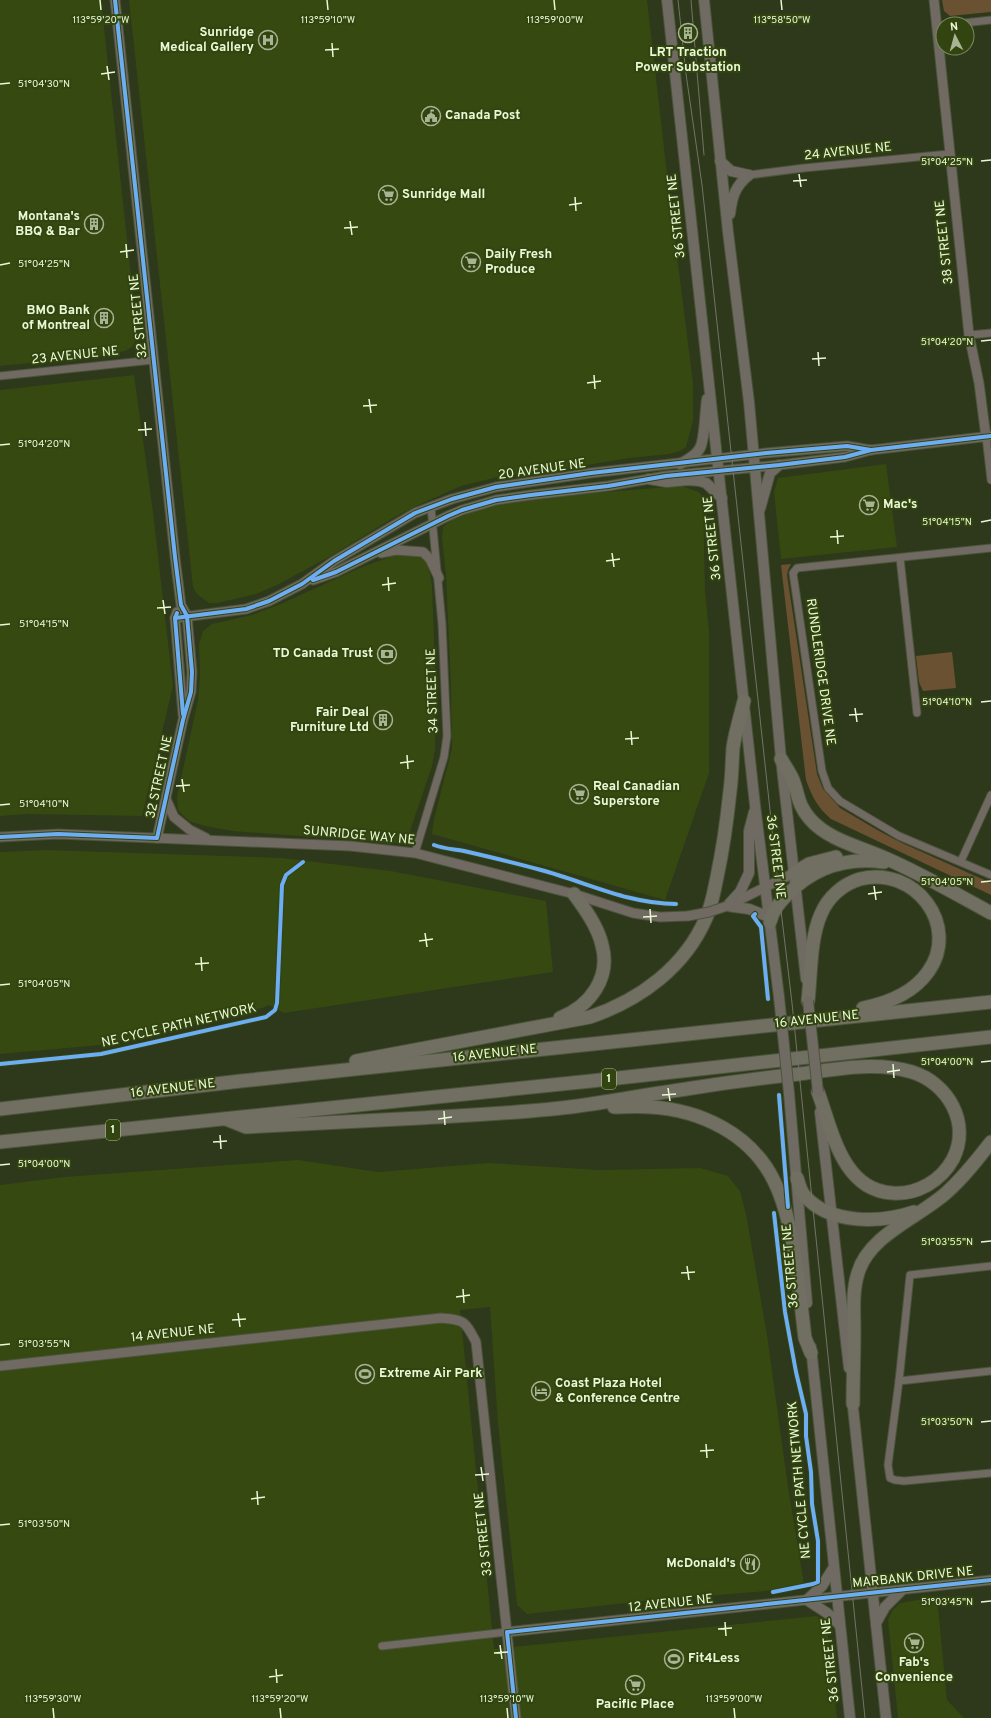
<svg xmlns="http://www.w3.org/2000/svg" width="991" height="1718" viewBox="0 0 991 1718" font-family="Overpass,sans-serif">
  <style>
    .built { fill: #364911 }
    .green { fill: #6a5132 }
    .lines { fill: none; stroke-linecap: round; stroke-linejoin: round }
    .minor-casing { stroke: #4b543b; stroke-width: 9 }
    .tertiary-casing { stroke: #4b543b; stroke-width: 11 }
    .secondary-casing { stroke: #4b543b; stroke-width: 12 }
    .motorway-casing { stroke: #4b543b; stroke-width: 15 }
    .minor { stroke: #706a63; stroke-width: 7 }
    .tertiary { stroke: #706a63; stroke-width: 9 }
    .secondary { stroke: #706b62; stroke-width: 10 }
    .motorway { stroke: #716e62; stroke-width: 13 }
    .tram { stroke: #727466; stroke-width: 1 }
    .tertiary-bridge-casing { stroke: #4b543b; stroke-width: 11; stroke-linecap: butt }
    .secondary-bridge-casing { stroke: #4b543b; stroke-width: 12; stroke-linecap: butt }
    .tertiary-bridge { stroke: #706a63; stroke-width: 9 }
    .secondary-bridge { stroke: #706b62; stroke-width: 10 }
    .cycleway-casing { stroke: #32440f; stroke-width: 6 }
    .cycleway { stroke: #6dadf4; stroke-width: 4 }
    .ticks { fill: none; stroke: #e9f9d5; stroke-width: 1.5 }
    .labels { text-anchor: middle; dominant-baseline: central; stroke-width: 4; stroke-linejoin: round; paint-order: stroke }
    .shield { fill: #32440f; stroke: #b2c39a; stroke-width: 1 }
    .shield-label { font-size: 12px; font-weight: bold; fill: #e9f9d5 }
    .poi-label { font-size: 13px; font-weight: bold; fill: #e9f9d5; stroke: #32440f; text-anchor: start }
    .street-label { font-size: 13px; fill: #e9f9d5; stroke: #32440f }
    .ticks-label { font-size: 10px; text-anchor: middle; fill: #e9f9d5; stroke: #32440f; stroke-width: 4; stroke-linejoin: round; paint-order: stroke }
  </style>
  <rect width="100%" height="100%" fill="#2e381b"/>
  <g class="built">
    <polygon points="0,0 101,0 136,322 136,340 132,347 125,351 106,355 0,366"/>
    <polygon points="129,0 647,0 670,200 693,383 693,421 686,447 680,451 669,454 629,458 563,469 502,476 461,486 416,506 393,518 329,557 277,585 256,594 217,603 209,603 197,594 193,587"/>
    <polygon points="134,375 153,512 173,686 142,816 26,814 0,816 0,390"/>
    <polygon points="886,464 897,547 781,559 774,492 778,478"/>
    <polygon points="681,486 699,492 703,497 705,591 709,632 709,773 665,900 432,834 434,819 452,749 451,685 446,575 442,538 443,527 452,520 480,509 509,503 581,494"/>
    <polygon points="398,554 421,556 426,562 430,573 432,586 435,669 435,749 432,766 410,831 406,838 399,842 390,844 371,841 233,831 205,826 189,821 178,810 177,797 198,700 200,676 199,644 203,631 212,624 252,615 283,603 362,567"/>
    <polygon points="46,850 282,858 391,871 546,901 553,972 284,1013 269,1005 262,1008 101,1045 0,1054 0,852"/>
    <polygon points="298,1160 378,1172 489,1163 599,1170 700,1168 728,1176 740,1191 746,1214 767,1335 788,1487 804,1584 766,1591 644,1601 527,1614 517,1605 498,1424 490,1307 460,1310 494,1649 817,1616 827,1626 837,1718 0,1718 0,1185 64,1177"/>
    <polygon points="937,1597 947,1700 964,1718 898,1718 888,1620 892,1611 900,1603"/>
  </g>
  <g class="green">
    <polygon points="942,0 991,0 991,12 950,16 944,11"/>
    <path d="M791,564L788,570L787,575L817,774L823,789L840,808L879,831L902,843L991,883V895L831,819C818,808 812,797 806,780L781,565Z"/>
    <polygon points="952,652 956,688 923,691 919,682 916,656"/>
  </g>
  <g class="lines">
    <defs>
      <g id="minor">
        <polyline points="955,24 991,20"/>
        <polyline points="749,175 804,168 949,154"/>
        <polyline points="969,335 991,333"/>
        <polyline points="0,376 153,360"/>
        <polyline points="986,437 991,480"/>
        <polyline points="991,548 797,568 793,573 822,771 828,788 840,801 899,836 991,875"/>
        <polyline points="900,558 917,713"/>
        <polyline points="415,853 444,757 447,736 442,624 431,507"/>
        <polyline points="961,861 991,795"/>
        <polyline points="991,1266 910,1275 899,1381 888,1465 890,1478 895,1480 904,1481 991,1473"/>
        <polyline points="899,1381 991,1371"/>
        <polyline points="382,1646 507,1632"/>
      </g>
      <g id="tertiary">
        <polyline points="115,0 175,557 181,605 187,616 192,672 191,692 183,720 157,838"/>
        <polyline points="934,0 969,335 979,383 986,437"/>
        <polyline points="381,553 396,550 423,552 430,559 439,578"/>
        <polyline points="313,580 336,572 448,516 462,510 496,500 531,495 608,486 666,476 779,465 845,457 871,450 991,436"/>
        <polyline points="177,612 175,618 183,715"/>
        <polyline points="175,618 246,609 269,601 302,584 334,561 415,513 452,499 496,487 591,473 766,453 847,446 871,450"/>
        <polyline points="166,799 174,817 190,830 206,838"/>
        <polyline points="0,837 58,834 350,846 415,853 574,894 633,913 660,917 688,916"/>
        <polyline points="727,906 794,873"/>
        <path d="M0,1366L441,1318C465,1320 465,1321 476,1342L516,1718"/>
        <polyline points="507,1632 991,1580"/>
      </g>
      <g id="secondary">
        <polyline points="667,0 755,805 779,997"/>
        <polyline points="704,0 728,232 749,402 781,759 806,979"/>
        <polyline points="720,161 731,171 749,175"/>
        <path d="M730,214C732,197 735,186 749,175"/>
        <path d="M680,464C687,460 696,456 700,448C705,439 705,411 707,399"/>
        <polyline points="649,479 667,482 688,480 700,481 706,483 722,498"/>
        <polyline points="760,509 770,473 779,465"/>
        <polyline points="727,906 740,892 749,873 749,831 754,812"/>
        <polyline points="727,906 749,909 769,917"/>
        <polyline points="789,1093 807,1303"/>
        <polyline points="820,1112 849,1368"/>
        <polyline points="811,1347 850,1718"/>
        <polyline points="852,1398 886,1718"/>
        <polyline points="834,1567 822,1586 807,1600 827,1613 840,1625"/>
        <polyline points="876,1623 885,1607 902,1590"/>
      </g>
      <g id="motorway">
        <path d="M781,759C785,766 790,773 793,780C799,795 797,804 810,819C828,840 861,847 885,858C922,874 956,894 991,913"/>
        <polyline points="794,873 809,864 836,857"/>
        <path d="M770,922C773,910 779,903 788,894C814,867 847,857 884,862"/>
        <path d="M808,1001C811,975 810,938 821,914C828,897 843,884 860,879C915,865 961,926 928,972C913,993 888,1003 863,1008"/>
        <path d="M560,1018C590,1006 611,978 602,945C598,927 585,909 574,894"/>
        <path d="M356,1061L590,1017C640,1000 685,967 706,918C712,905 714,891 717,877C723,849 727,820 730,791C732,777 732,762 733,748C735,733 740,717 744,701"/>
        <path d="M614,1107C626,1107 638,1106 650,1107C701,1110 751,1134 774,1181C795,1223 799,1291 805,1338L811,1353"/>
        <polyline points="0,1109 241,1081 991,1002"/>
        <path d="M226,1119L246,1127C304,1124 362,1121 420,1118C472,1115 525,1113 578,1106C614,1101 650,1094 686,1089C723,1083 761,1078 799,1074C836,1069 876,1061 912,1072C948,1083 971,1123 953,1159C941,1181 917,1195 892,1193C842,1190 832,1130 818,1092"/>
        <polyline points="0,1142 591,1081 991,1037"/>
        <path d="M797,1178C799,1184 800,1190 804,1195C829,1225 881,1223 914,1212"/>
        <path d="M853,1404C853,1380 854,1355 854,1331C854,1312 852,1292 858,1273C869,1235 918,1218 946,1193C963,1178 977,1160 991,1142"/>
      </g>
    </defs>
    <use href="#minor" class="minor-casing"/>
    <use href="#tertiary" class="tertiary-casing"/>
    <use href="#secondary" class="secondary-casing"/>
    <use href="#motorway" class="motorway-casing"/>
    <use href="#minor" class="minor"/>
    <use href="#tertiary" class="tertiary"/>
    <use href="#secondary" class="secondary"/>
    <use href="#motorway" class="motorway"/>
    <g class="tram">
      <polyline points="678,0 686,74 702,185 780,902 792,1003 865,1718"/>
      <polyline points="691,0 704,155"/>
    </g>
    <defs>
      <polyline id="tertiary-bridge" points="688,916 709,912 727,906"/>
      <g id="secondary-bridge">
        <polyline points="779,997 789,1093"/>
        <polyline points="808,1001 818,1092"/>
      </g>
    </defs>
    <use href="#tertiary-bridge" class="tertiary-bridge-casing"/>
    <use href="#secondary-bridge" class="secondary-bridge-casing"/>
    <use href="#tertiary-bridge" class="tertiary-bridge"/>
    <use href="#secondary-bridge" class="secondary-bridge"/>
    <defs>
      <g id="cycleway">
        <polyline points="313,580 336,572 448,516 462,510 496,500 531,495 608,486 666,476 779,465 845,457 871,450 991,436"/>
        <polyline points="177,613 175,618 183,714"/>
        <polyline points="175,618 246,609 269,601 302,584 334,561 415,513 452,499 496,487 591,473 766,453 847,446 871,450"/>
        <polyline points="0,837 58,834 157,838 183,720 191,692 192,672 187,616 181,605 175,557 115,0"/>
        <path d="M434,845C444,849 454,849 464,851C490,857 516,863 541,870C586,882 628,904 676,904"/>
        <polyline points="755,914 753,916 761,927 768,999"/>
        <polyline points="0,1064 101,1054 266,1017 275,1010 277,1003 282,885 286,875 303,862"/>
        <polyline points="779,1095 788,1207"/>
        <polyline points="773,1592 813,1584 818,1582 818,1541 812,1504 811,1472 806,1436 806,1414 796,1372 785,1312 774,1213"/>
        <polyline points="516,1718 507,1632 991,1580"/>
      </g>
    </defs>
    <use href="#cycleway" class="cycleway-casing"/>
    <use href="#cycleway" class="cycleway"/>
  </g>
  <path class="ticks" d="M100,0L101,10M327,0L328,10M554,0L555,10M781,0L782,10M332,43L333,57M325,50L339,49M107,66L109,80M101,74L115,72M0,84L10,83M981,161L991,160M799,174L801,187M793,181L807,180M575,197L576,211M569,205L582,203M350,221L352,235M344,228L358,227M126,244L127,258M120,252L134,250M0,265L10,263M981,341L991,340M818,352L819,366M812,359L826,358M594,375L595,389M587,383L601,381M369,399L371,413M363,406L377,405M145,422L146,436M138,430L152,429M0,445L10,444M981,522L991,520M837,530L838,544M830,537L844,536M612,553L614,567M606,561L620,559M388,577L389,591M382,585L396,583M163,600L165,614M157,608L171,607M0,625L10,624M981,702L991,701M855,708L857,722M849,715L863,714M631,731L632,745M625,739L639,738M407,755L408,769M400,763L414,761M182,779L184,792M176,786L190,785M0,805L10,804M981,882L991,881M874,886L876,900M868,894L882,892M650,909L651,923M643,917L657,916M425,933L427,947M419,941L433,939M201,957L202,971M195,964L209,963M0,985L10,984M981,1062L991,1061M893,1064L894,1078M887,1072L900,1070M668,1088L670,1101M662,1095L676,1094M444,1111L445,1125M438,1119L452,1117M220,1135L221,1149M213,1142L227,1141M0,1165L10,1164M981,1242L991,1241M687,1266L689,1280M681,1273L695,1272M463,1289L464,1303M456,1297L470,1295M238,1313L240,1327M232,1320L246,1319M0,1345L10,1344M981,1422L991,1421M706,1444L707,1458M700,1451L714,1450M481,1467L483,1481M475,1475L489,1474M257,1491L258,1505M251,1499L265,1497M0,1525L10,1524M981,1602L991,1601M725,1622L726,1636M718,1629L732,1628M500,1645L502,1659M494,1653L508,1652M276,1669L277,1683M269,1677L283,1675M53,1708L54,1718M280,1708L281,1718M507,1708L508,1718M734,1708L735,1718"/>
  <defs>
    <symbol id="building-ring" viewBox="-11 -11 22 22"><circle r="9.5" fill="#32440f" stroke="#a8b594" stroke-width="1.5"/><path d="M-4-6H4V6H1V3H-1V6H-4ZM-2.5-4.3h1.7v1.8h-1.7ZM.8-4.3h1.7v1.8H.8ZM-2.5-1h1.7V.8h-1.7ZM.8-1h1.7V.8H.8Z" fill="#a8b594"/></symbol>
    <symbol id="hospital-ring" viewBox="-11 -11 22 22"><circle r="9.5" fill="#32440f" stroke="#a8b594" stroke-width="1.5"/><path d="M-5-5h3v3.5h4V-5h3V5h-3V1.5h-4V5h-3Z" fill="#a8b594"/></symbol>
    <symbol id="civic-ring" viewBox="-11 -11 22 22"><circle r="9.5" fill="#32440f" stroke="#a8b594" stroke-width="1.5"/><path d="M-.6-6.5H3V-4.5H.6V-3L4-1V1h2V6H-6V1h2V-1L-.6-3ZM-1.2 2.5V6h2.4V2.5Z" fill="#a8b594"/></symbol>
    <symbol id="supermarket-ring" viewBox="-11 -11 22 22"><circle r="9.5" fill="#32440f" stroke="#a8b594" stroke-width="1.5"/><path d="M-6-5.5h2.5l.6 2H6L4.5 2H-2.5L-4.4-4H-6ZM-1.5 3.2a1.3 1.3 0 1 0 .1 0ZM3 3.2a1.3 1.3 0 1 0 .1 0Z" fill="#a8b594"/></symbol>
    <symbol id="bank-ring" viewBox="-11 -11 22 22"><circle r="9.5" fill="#32440f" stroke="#a8b594" stroke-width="1.5"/><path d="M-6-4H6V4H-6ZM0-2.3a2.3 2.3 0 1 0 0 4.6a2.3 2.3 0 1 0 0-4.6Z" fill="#a8b594"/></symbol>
    <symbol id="stadium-ring" viewBox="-11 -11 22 22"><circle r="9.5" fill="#32440f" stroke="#a8b594" stroke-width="1.5"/><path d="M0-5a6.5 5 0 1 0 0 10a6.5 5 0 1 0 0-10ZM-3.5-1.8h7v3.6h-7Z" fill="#a8b594"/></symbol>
    <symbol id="hotel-ring" viewBox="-11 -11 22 22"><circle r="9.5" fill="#32440f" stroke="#a8b594" stroke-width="1.5"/><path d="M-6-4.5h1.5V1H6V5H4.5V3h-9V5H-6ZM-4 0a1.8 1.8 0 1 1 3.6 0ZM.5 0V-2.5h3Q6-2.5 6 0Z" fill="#a8b594"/></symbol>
    <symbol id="restaurant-ring" viewBox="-11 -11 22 22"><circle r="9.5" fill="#32440f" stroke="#a8b594" stroke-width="1.5"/><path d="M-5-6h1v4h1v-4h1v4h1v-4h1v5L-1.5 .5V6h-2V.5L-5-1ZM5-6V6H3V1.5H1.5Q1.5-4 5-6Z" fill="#a8b594"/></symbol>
  </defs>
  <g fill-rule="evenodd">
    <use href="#building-ring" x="677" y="22" width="22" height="22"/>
    <use href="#hospital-ring" x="257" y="29" width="22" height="22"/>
    <use href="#civic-ring" x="420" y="105" width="22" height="22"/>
    <use href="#supermarket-ring" x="377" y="184" width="22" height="22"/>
    <use href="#building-ring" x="83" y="213" width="22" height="22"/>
    <use href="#supermarket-ring" x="460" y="251" width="22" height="22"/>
    <use href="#building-ring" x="93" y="307" width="22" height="22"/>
    <use href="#supermarket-ring" x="858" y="494" width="22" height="22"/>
    <use href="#bank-ring" x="376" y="643" width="22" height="22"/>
    <use href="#building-ring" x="372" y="709" width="22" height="22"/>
    <use href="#supermarket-ring" x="568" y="783" width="22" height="22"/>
    <use href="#stadium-ring" x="354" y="1363" width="22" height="22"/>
    <use href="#hotel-ring" x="530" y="1380" width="22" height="22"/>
    <use href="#restaurant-ring" x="739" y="1553" width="22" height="22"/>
    <use href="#supermarket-ring" x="903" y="1632" width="22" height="22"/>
    <use href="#stadium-ring" x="663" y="1648" width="22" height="22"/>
    <use href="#supermarket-ring" x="624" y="1674" width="22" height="22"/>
  </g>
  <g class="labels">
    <g class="shield">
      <rect x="602" y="1069" width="14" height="20" rx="3"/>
      <rect x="106" y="1120" width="14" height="20" rx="3"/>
    </g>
    <g class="shield-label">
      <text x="609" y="1079">1</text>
      <text x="113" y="1130">1</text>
    </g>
    <g class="poi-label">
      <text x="254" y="33" text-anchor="end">Sunridge<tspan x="254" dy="15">Medical Gallery</tspan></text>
      <text x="688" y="53" text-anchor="middle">LRT Traction<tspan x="688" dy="15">Power Substation</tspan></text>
      <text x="445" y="116">Canada Post</text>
      <text x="402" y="195">Sunridge Mall</text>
      <text x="80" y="217" text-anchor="end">Montana's<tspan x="80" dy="15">BBQ &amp; Bar</tspan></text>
      <text x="485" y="255">Daily Fresh<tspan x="485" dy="15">Produce</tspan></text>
      <text x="90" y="311" text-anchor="end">BMO Bank<tspan x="90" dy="15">of Montreal</tspan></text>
      <text x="883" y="505">Mac's</text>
      <text x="373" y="654" text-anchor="end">TD Canada Trust</text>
      <text x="369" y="713" text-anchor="end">Fair Deal<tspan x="369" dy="15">Furniture Ltd</tspan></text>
      <text x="593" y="787">Real Canadian<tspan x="593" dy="15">Superstore</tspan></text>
      <text x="379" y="1374">Extreme Air Park</text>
      <text x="555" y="1384">Coast Plaza Hotel<tspan x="555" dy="15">&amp; Conference Centre</tspan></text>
      <text x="736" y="1564" text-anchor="end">McDonald's</text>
      <text x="688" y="1659">Fit4Less</text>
      <text x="914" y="1663" text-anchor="middle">Fab's<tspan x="914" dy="15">Convenience</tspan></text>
      <text x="635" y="1705" text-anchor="middle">Pacific Place</text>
    </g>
    <g class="street-label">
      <text transform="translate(848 152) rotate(-6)">24 AVENUE NE</text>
      <text transform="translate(677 216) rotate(-96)">36 STREET NE</text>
      <text transform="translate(945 242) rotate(-96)">38 STREET NE</text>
      <text transform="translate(139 316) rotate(-96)">32 STREET NE</text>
      <text transform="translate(75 356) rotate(-6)">23 AVENUE NE</text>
      <text transform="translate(542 470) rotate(-8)">20 AVENUE NE</text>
      <text transform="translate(713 538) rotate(-96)">36 STREET NE</text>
      <text transform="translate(820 672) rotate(82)">RUNDLERIDGE DRIVE NE</text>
      <text transform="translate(433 691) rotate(-92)">34 STREET NE</text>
      <text transform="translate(160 777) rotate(-78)">32 STREET NE</text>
      <text transform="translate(359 836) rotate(5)">SUNRIDGE WAY NE</text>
      <text transform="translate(775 857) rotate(83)">36 STREET NE</text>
      <text transform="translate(817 1020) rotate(-6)">16 AVENUE NE</text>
      <text transform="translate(179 1026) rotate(-13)">NE CYCLE PATH NETWORK</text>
      <text transform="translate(495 1054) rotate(-6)">16 AVENUE NE</text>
      <text transform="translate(173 1089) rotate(-7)">16 AVENUE NE</text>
      <text transform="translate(791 1266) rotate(-95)">36 STREET NE</text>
      <text transform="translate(173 1334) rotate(-6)">14 AVENUE NE</text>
      <text transform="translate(800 1480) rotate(-95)">NE CYCLE PATH NETWORK</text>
      <text transform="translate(484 1534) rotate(-96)">33 STREET NE</text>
      <text transform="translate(913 1578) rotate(-6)">MARBANK DRIVE NE</text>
      <text transform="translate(671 1604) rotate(-6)">12 AVENUE NE</text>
      <text transform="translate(831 1660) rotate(-96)">36 STREET NE</text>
    </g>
  </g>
  <g class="ticks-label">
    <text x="101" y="23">113°59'20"W</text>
    <text x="328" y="23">113°59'10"W</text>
    <text x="555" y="23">113°59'00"W</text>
    <text x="782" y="23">113°58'50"W</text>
    <text x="44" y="87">51°04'30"N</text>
    <text x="947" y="165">51°04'25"N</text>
    <text x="44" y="267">51°04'25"N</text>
    <text x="947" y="345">51°04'20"N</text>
    <text x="44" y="447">51°04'20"N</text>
    <text x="947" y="525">51°04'15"N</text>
    <text x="44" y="627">51°04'15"N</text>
    <text x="947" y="705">51°04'10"N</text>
    <text x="44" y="807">51°04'10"N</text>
    <text x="947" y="885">51°04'05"N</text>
    <text x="44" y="987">51°04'05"N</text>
    <text x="947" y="1065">51°04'00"N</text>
    <text x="44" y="1167">51°04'00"N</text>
    <text x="947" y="1245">51°03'55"N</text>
    <text x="44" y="1347">51°03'55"N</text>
    <text x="947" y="1425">51°03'50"N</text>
    <text x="44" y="1527">51°03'50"N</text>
    <text x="947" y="1605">51°03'45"N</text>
    <text x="53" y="1702">113°59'30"W</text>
    <text x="280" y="1702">113°59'20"W</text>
    <text x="507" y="1702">113°59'10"W</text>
    <text x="734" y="1702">113°59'00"W</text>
  </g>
  <g transform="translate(955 36) rotate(354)"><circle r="19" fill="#32440f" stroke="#7b8c5e"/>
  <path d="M0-3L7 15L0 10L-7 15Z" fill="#a8b594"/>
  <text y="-6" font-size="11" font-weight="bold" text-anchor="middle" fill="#e9f9d5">N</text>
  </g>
</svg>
